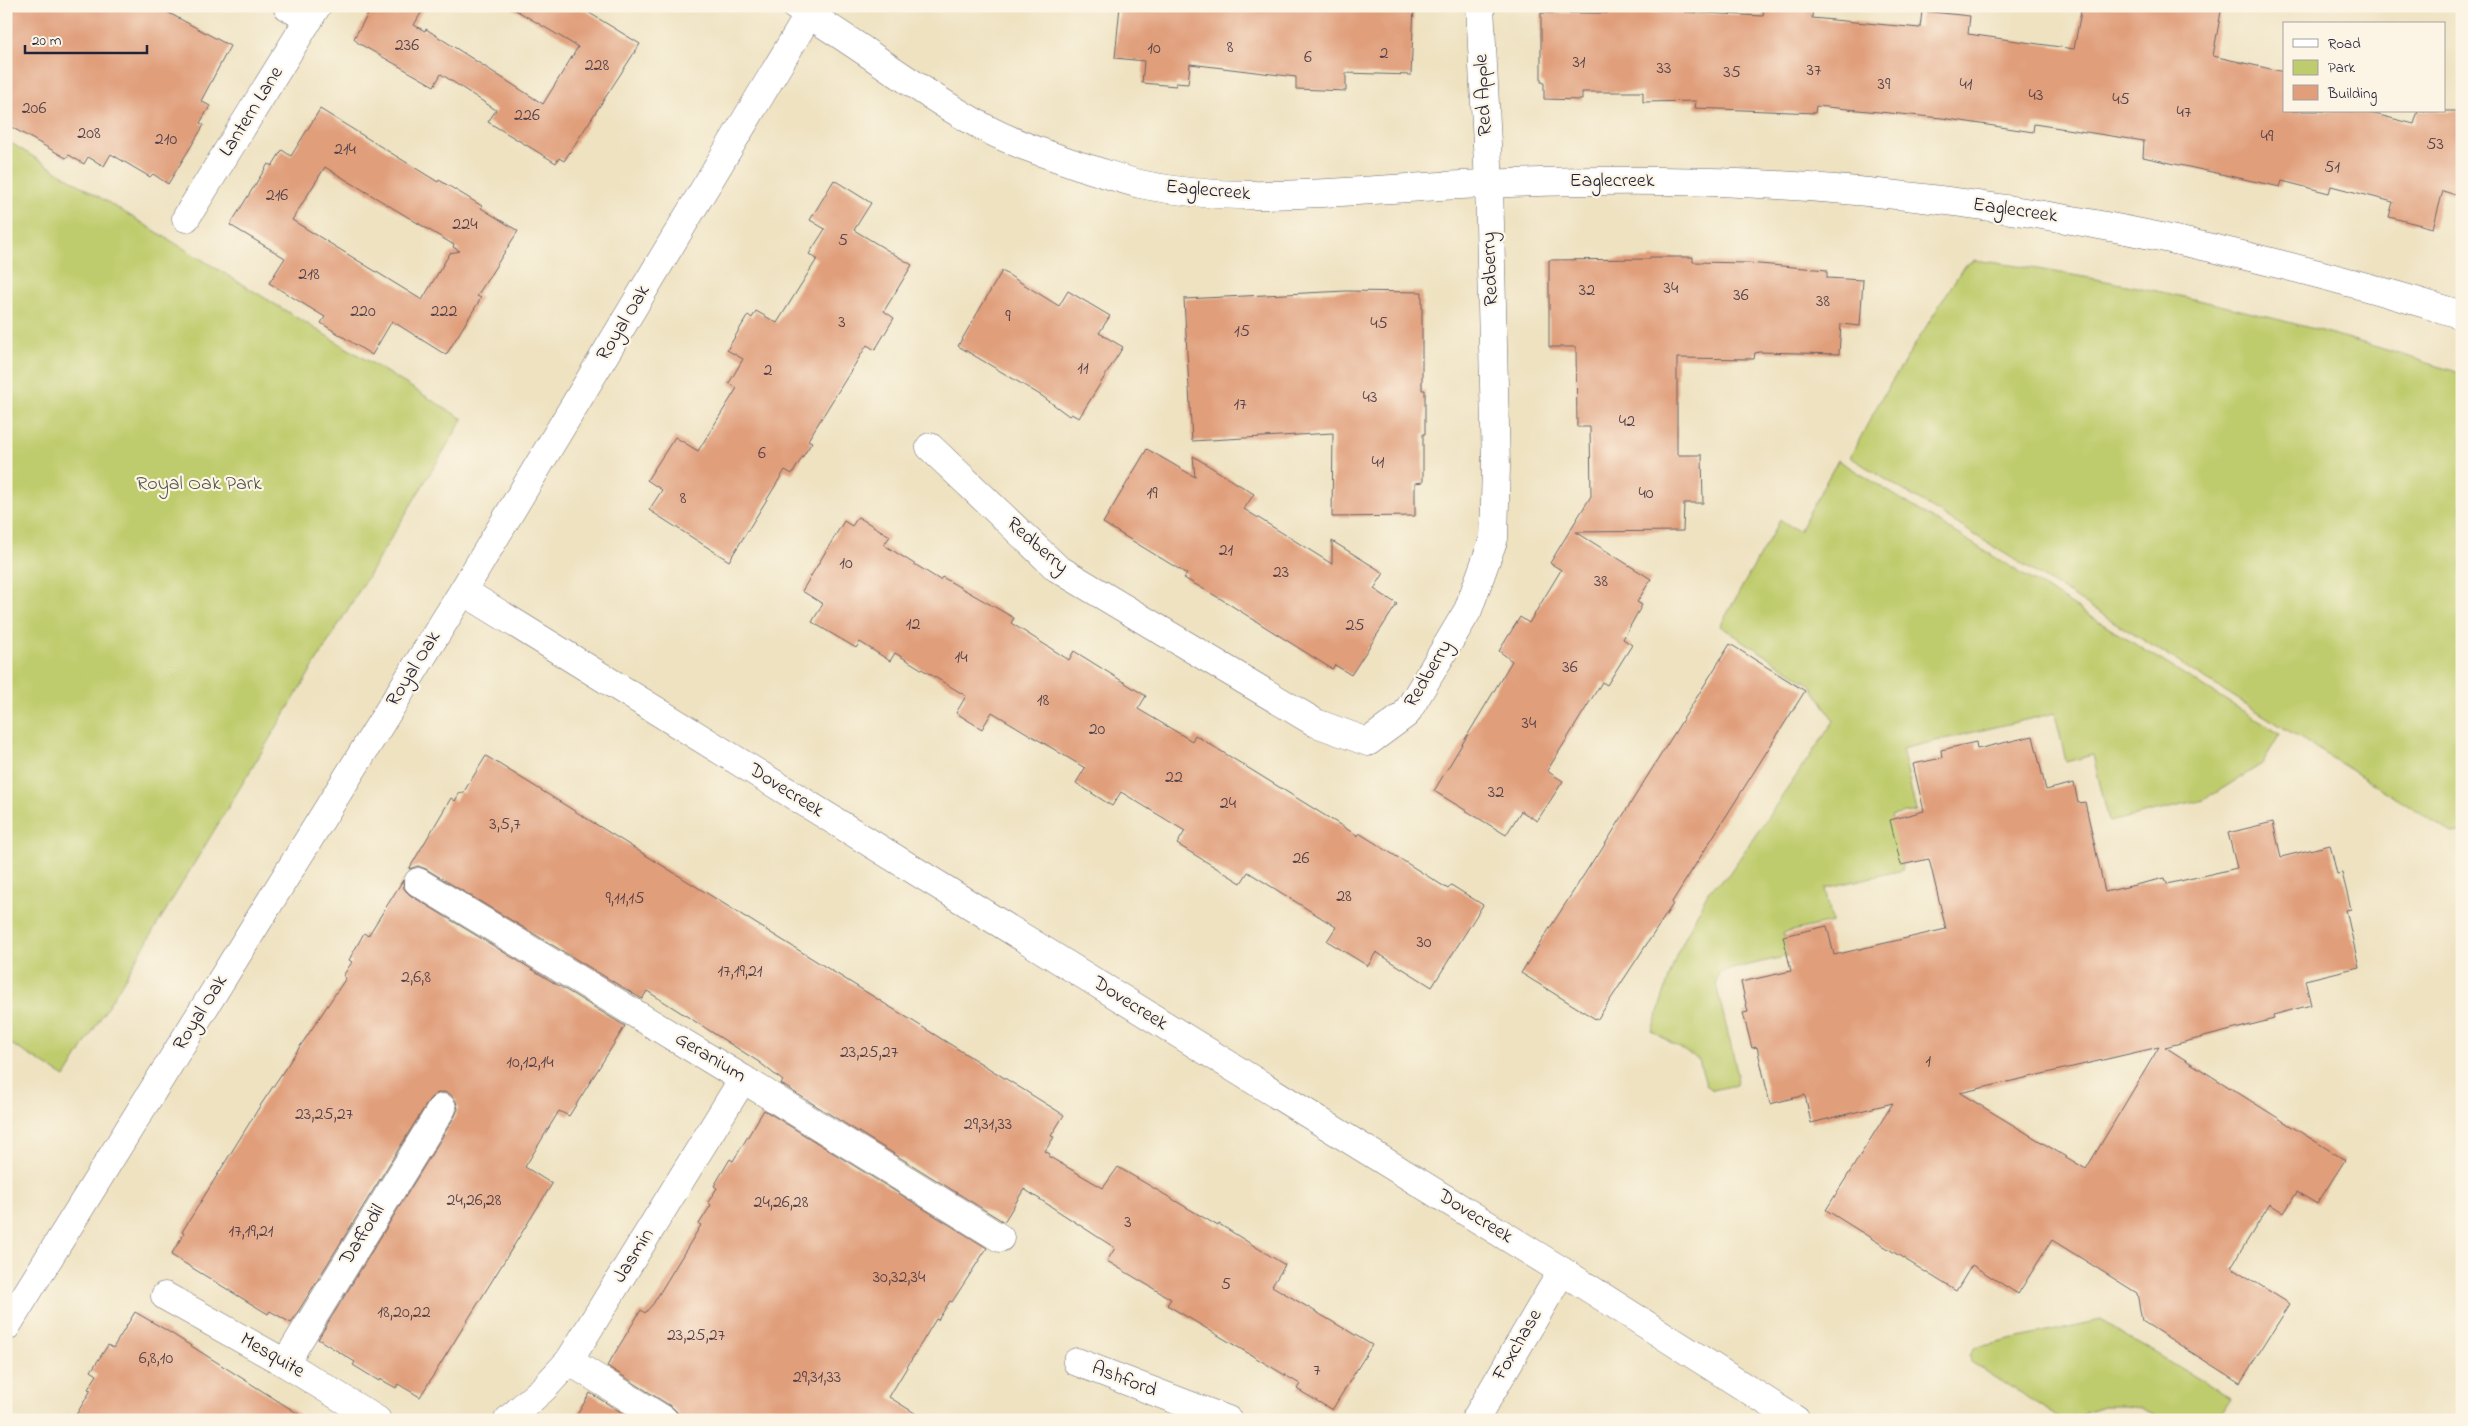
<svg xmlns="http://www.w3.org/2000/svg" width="2468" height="1426" viewBox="0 0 2468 1426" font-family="'Indie Flower',sans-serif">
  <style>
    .green { fill: #bfcc6d; stroke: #707754 }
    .building { fill: #e09e7a; fill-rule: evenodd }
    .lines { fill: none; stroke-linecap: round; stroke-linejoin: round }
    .minor-casing { stroke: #69656a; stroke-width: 29 }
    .minor { stroke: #fff; stroke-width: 28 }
    .labels { text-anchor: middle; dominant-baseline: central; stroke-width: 4.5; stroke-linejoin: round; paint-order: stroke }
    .number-label { font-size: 18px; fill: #52414b }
    .street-label { font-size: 20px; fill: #22223b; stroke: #fcf5e5 }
    .park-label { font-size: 20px; fill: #51554a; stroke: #fcf5e5 }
  </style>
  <rect width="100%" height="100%" fill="#fcf5e5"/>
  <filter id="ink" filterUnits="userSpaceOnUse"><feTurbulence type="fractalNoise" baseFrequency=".02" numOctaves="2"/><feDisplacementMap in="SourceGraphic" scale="10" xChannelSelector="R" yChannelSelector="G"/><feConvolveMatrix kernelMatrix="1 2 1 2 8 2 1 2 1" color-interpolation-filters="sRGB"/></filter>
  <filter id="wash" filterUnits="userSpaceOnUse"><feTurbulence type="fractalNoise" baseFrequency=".0096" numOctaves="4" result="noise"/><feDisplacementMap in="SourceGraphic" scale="20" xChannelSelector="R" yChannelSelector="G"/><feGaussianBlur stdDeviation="1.12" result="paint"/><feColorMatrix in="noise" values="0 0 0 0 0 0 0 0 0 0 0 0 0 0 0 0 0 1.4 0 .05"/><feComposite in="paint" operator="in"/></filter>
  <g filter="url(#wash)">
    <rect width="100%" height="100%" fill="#eee2c1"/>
    <g class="green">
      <polygon points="6,140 463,419 65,1077 6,1041"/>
      <path d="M1975,260C2141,282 2303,321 2462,374V832L2452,833L1850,457L1881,399L1964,266Z"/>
      <polygon points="1838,460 2280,734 2262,764 2204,800 2109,822 2093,755 2066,762 2055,713 1902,749 1916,811 1891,816 1903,870 1825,888 1832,922 1783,933 1788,956 1719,972 1716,984 1738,1075 1736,1085 1713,1090 1706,1085 1699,1060 1652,1031 1676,956 1709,890 1728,875 1834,721 1810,684 1720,626 1780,520 1799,531"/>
      <polygon points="2101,1320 2231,1399 2218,1420 2167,1420 2141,1408 2123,1406 2103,1406 2085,1412 2075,1420 2063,1420 1971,1362 1970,1355 1974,1348"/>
    </g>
    <g id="blocks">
      <g class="building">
        <polygon points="6,6 156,6 230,46 201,101 210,106 200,123 204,125 168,184 153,174 150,177 111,154 104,166 88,157 84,164 69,155 66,158 6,124"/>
        <polygon points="373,6 425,6 414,25 425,31 426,29 543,104 578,47 509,6 578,6 640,44 564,161 559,158 556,163 488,122 496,110 441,74 434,86 358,43 354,38"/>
        <polygon points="1120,6 1414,6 1411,75 1346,73 1346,91 1296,89 1296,77 1190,64 1188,84 1176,83 1176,86 1142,83 1144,61 1115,58"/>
        <polygon points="1613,6 1658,6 1658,10 1684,10 1684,12 1763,16 1764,6 1813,6 1812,18 1920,28 1922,11 1970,16 1968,34 2074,49 2082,6 2222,6 2213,56 2284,72 2284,111 2363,111 2414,124 2418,111 2462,111 2462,197 2443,191 2433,228 2389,217 2393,202 2331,186 2329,193 2282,181 2280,187 2143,157 2144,141 2034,124 2033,132 1942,118 1816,106 1815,113 1695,108 1696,101 1643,102 1643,92 1582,92 1582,100 1544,99 1544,82 1541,82 1541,13 1608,13 1608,10 1613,10"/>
        <path d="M320,109L438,182L439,180L482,206L481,208L518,231L477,296L481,298L446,355L392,321L372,355L321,323L325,317L269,283L285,258L230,225L268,164L272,166L282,150L291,156ZM325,167L454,245L453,247L460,251L450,253L422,300L292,220Z"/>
        <polygon points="834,180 871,203 854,230 912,265 884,311 894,318 875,350 867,345 808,440 812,442 792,474 785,470 729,561 649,510 662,490 647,480 675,437 698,451 737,388 729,383 743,359 727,350 748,315 752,318 756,311 777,323 817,259 809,254 825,229 810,220"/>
        <polygon points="1650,257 1693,257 1693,262 1748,263 1827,270 1827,278 1863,280 1860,326 1841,324 1839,354 1759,352 1755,353 1754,359 1677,358 1677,455 1702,455 1703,503 1684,503 1683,531 1576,532 1651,579 1637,602 1642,605 1623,639 1632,645 1607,685 1602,682 1547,771 1563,781 1537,821 1521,811 1506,835 1434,791 1512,661 1499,651 1520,617 1529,623 1561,570 1550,563 1591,496 1590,427 1577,427 1576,347 1549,347 1549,260 1650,259"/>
        <polygon points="1002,271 1059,306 1068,291 1110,316 1099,333 1123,347 1079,418 1071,414 1069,416 1042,396 958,346"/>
        <polygon points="1346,291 1422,292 1422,390 1425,390 1425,434 1423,434 1423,482 1415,483 1415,516 1332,517 1333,433 1192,441 1184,299"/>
        <polygon points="1147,449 1195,477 1193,456 1254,494 1244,509 1332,564 1332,541 1384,573 1374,589 1397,604 1351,675 1335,665 1332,669 1221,599 1184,578 1187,574 1103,523"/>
        <polygon points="858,517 890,536 884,545 940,580 942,577 1014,618 1011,623 1069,660 1074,651 1146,696 1138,709 1192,741 1195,735 1358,836 1359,833 1448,889 1451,885 1483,905 1432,987 1376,952 1368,966 1327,941 1336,927 1248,872 1241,883 1177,844 1185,831 1121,792 1112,806 1076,783 1085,768 992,712 982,729 956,713 966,696 895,653 890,661 860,642 856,648 812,622 823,604 802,591 844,521 852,526"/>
        <polygon points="1730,644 1805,691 1672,902 1673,904 1597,1020 1521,973 1596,856 1597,857"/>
        <path d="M2033,736L2046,790L2074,783L2078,803L2085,802L2105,892L2165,878L2167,884L2237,868L2228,833L2273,822L2281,857L2330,845L2337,874L2342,873L2351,909L2346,910L2359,967L2305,980L2311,1005L2273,1015L2274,1019L2165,1047L2345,1160L2317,1204L2297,1192L2284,1213L2270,1204L2231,1267L2290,1304L2240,1383L2142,1321L2137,1293L2052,1240L2018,1294L1972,1265L1956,1291L1826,1210L1893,1103L1811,1123L1805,1095L1770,1104L1757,1047L1752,1048L1743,1013L1748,1012L1741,982L1791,971L1783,936L1827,926L1834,955L1946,929L1929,859L1901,865L1890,820L1924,811L1913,764L1942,758L1941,750L1976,742L1977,749ZM2159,1047L2086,1169L1960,1093Z"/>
        <polygon points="486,756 1064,1115 1051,1136 1054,1137 1045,1151 1050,1154 1048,1156 1103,1188 1118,1167 1218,1226 1219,1224 1285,1265 1272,1286 1372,1345 1332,1410 1297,1389 1300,1384 1167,1305 1171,1299 1107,1261 1115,1248 1024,1189 1004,1222 781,1084 783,1081 759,1062 647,991 642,999 426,869 418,866 409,869 451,798 455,801 460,792 463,793"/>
        <polygon points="403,880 404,889 410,895 625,1026 569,1116 559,1111 525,1167 552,1184 420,1397 398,1384 396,1388 380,1379 379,1381 353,1365 355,1362 318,1339 455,1116 458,1109 456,1101 450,1094 443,1092 435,1094 429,1100 291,1323 270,1311 268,1314 171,1255 184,1233 182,1232 260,1106 346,978 343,976 352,962 349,960 364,933 368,936"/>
        <polygon points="764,1110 987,1248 952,1302 950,1301 938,1320 936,1319 889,1397 926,1420 680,1420 677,1412 672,1407 607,1366 641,1310 645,1313 653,1304 701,1225 699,1224 711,1205 708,1202 717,1188 714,1186 730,1159 733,1161"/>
        <polygon points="135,1312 166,1330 308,1420 73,1420 91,1390 88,1389 97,1375 91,1371 108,1345 113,1348"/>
        <polygon points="590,1393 634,1420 574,1420"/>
      </g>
    </g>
  </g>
  <g filter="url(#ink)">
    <use href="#blocks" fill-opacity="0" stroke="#69656a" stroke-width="1"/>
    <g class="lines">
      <defs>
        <g id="minor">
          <polyline points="287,6 309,20"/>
          <path d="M795,6C860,45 919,92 985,128C1019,146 1055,157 1090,169C1107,174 1123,180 1140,184C1229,203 1319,193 1408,188C1492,183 1576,180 1660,181C1932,183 2202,235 2462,315"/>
          <polyline points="186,218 317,6"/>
          <polyline points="930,447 1057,568 1316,723 1368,742 1406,714 1468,610 1494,538 1496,466 1489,184 1480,6"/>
          <polyline points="463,591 1562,1271 1796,1420"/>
          <polyline points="418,882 743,1079 1000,1238"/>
          <polyline points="165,1296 285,1363 377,1420"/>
          <polyline points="6,1327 463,591 814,6"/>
          <polyline points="569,1361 664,1420"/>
          <polyline points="1077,1362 1228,1420"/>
          <polyline points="285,1363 442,1108"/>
          <polyline points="508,1420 544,1388 569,1361 743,1079"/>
          <polyline points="1475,1420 1562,1271"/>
        </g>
      </defs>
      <use href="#minor" class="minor-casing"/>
      <use href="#minor" class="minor"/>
    </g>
  </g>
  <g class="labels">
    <g class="number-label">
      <text x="407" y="46">236</text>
      <text x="1230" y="48">8</text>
      <text x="1154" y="49">10</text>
      <text x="1384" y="54">2</text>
      <text x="1308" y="58">6</text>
      <text x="1579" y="63">31</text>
      <text x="597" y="66">228</text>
      <text x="1664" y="69">33</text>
      <text x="1814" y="71">37</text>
      <text x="1732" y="73">35</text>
      <text x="1884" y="85">39</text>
      <text x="1966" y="85">41</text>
      <text x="2036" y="96">43</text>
      <text x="2121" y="100">45</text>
      <text x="34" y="109">206</text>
      <text x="2184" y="113">47</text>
      <text x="527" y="116">226</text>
      <text x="89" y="134">208</text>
      <text x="2267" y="137">49</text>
      <text x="166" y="140">210</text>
      <text x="2435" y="145">53</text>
      <text x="345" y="150">214</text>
      <text x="2332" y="168">51</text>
      <text x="277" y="196">216</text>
      <text x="465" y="225">224</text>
      <text x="843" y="241">5</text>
      <text x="309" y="275">218</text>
      <text x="1671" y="289">34</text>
      <text x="1587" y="291">32</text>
      <text x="1741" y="296">36</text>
      <text x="1823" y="302">38</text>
      <text x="363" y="312">220</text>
      <text x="444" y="312">222</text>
      <text x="1008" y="317">9</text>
      <text x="842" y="323">3</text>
      <text x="1379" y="324">45</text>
      <text x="1242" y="332">15</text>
      <text x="1083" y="369">11</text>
      <text x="768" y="371">2</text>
      <text x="1370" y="398">43</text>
      <text x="1240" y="405">17</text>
      <text x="1627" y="422">42</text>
      <text x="762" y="454">6</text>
      <text x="1378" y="463">41</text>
      <text x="1152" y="494">19</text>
      <text x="1646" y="494">40</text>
      <text x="683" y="499">8</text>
      <text x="1226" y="551">21</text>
      <text x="846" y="564">10</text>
      <text x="1281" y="573">23</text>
      <text x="1601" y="582">38</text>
      <text x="913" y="625">12</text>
      <text x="1355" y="626">25</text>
      <text x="961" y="658">14</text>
      <text x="1570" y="668">36</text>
      <text x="1043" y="701">18</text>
      <text x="1529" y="724">34</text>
      <text x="1097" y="730">20</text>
      <text x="1174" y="778">22</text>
      <text x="1496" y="793">32</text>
      <text x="1228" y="804">24</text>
      <text x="505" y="825">3,5,7</text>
      <text x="1301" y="859">26</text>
      <text x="1344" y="897">28</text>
      <text x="625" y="899">9,11,15</text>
      <text x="1424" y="943">30</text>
      <text x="740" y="972">17,19,21</text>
      <text x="416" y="978">2,6,8</text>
      <text x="869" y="1053">23,25,27</text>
      <text x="1928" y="1062">1</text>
      <text x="530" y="1063">10,12,14</text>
      <text x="324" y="1115">23,25,27</text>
      <text x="988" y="1125">29,31,33</text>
      <text x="474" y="1201">24,26,28</text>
      <text x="781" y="1203">24,26,28</text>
      <text x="1128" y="1223">3</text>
      <text x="251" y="1232">17,19,21</text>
      <text x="899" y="1278">30,32,34</text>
      <text x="1226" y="1285">5</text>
      <text x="404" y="1313">18,20,22</text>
      <text x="696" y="1336">23,25,27</text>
      <text x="156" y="1359">6,8,10</text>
      <text x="1317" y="1371">7</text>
      <text x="817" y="1378">29,31,33</text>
    </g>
    <g class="street-label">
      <text transform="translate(1484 95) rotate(-93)">Red Apple</text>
      <text transform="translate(252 112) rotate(-58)">Lantern Lane</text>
      <text x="1612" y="181">Eaglecreek</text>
      <text transform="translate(1208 191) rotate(5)">Eaglecreek</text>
      <text transform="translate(2015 211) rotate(8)">Eaglecreek</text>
      <text transform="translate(1491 269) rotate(-92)">Redberry</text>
      <text transform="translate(624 323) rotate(-59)">Royal Oak</text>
      <text transform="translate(1037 546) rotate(41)">Redberry</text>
      <text transform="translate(414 669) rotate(-58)">Royal Oak</text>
      <text transform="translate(1429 674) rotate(-59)">Redberry</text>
      <text transform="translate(786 791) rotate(32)">Dovecreek</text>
      <text transform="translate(1130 1004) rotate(32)">Dovecreek</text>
      <text transform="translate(201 1013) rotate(-58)">Royal Oak</text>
      <text transform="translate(710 1058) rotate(31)">Geranium</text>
      <text transform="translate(1475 1217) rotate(32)">Dovecreek</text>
      <text transform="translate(363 1235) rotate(-58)">Daffodil</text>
      <text transform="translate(634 1256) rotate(-58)">Jasmin</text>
      <text transform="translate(1518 1345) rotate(-60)">Foxchase</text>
      <text transform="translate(272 1356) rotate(30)">Mesquite</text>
      <text transform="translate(1124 1380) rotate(21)">Ashford</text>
    </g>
    <g class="park-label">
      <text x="199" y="484">Royal Oak Park</text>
    </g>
  </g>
  <rect width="2468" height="1426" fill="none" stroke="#fcf5e5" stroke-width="25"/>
  <rect x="2283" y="22" width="162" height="90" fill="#fcf5e5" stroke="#a5a1a1"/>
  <rect x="2293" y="39" width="25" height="8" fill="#ffffff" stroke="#a5a1a1"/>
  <text x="2328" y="48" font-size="15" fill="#22223b">Road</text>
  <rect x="2293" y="60" width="25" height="15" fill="#bfcc6d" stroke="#a5a1a1"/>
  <text x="2328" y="72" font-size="15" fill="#22223b">Park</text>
  <rect x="2293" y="85" width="25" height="15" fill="#e09e7a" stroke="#a5a1a1"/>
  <text x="2328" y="98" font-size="15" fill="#22223b">Building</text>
  <path d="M25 45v8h122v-8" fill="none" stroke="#22223b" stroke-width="2.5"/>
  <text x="32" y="45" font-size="15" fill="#22223b" stroke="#fcf5e5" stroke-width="4" paint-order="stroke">20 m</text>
</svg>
